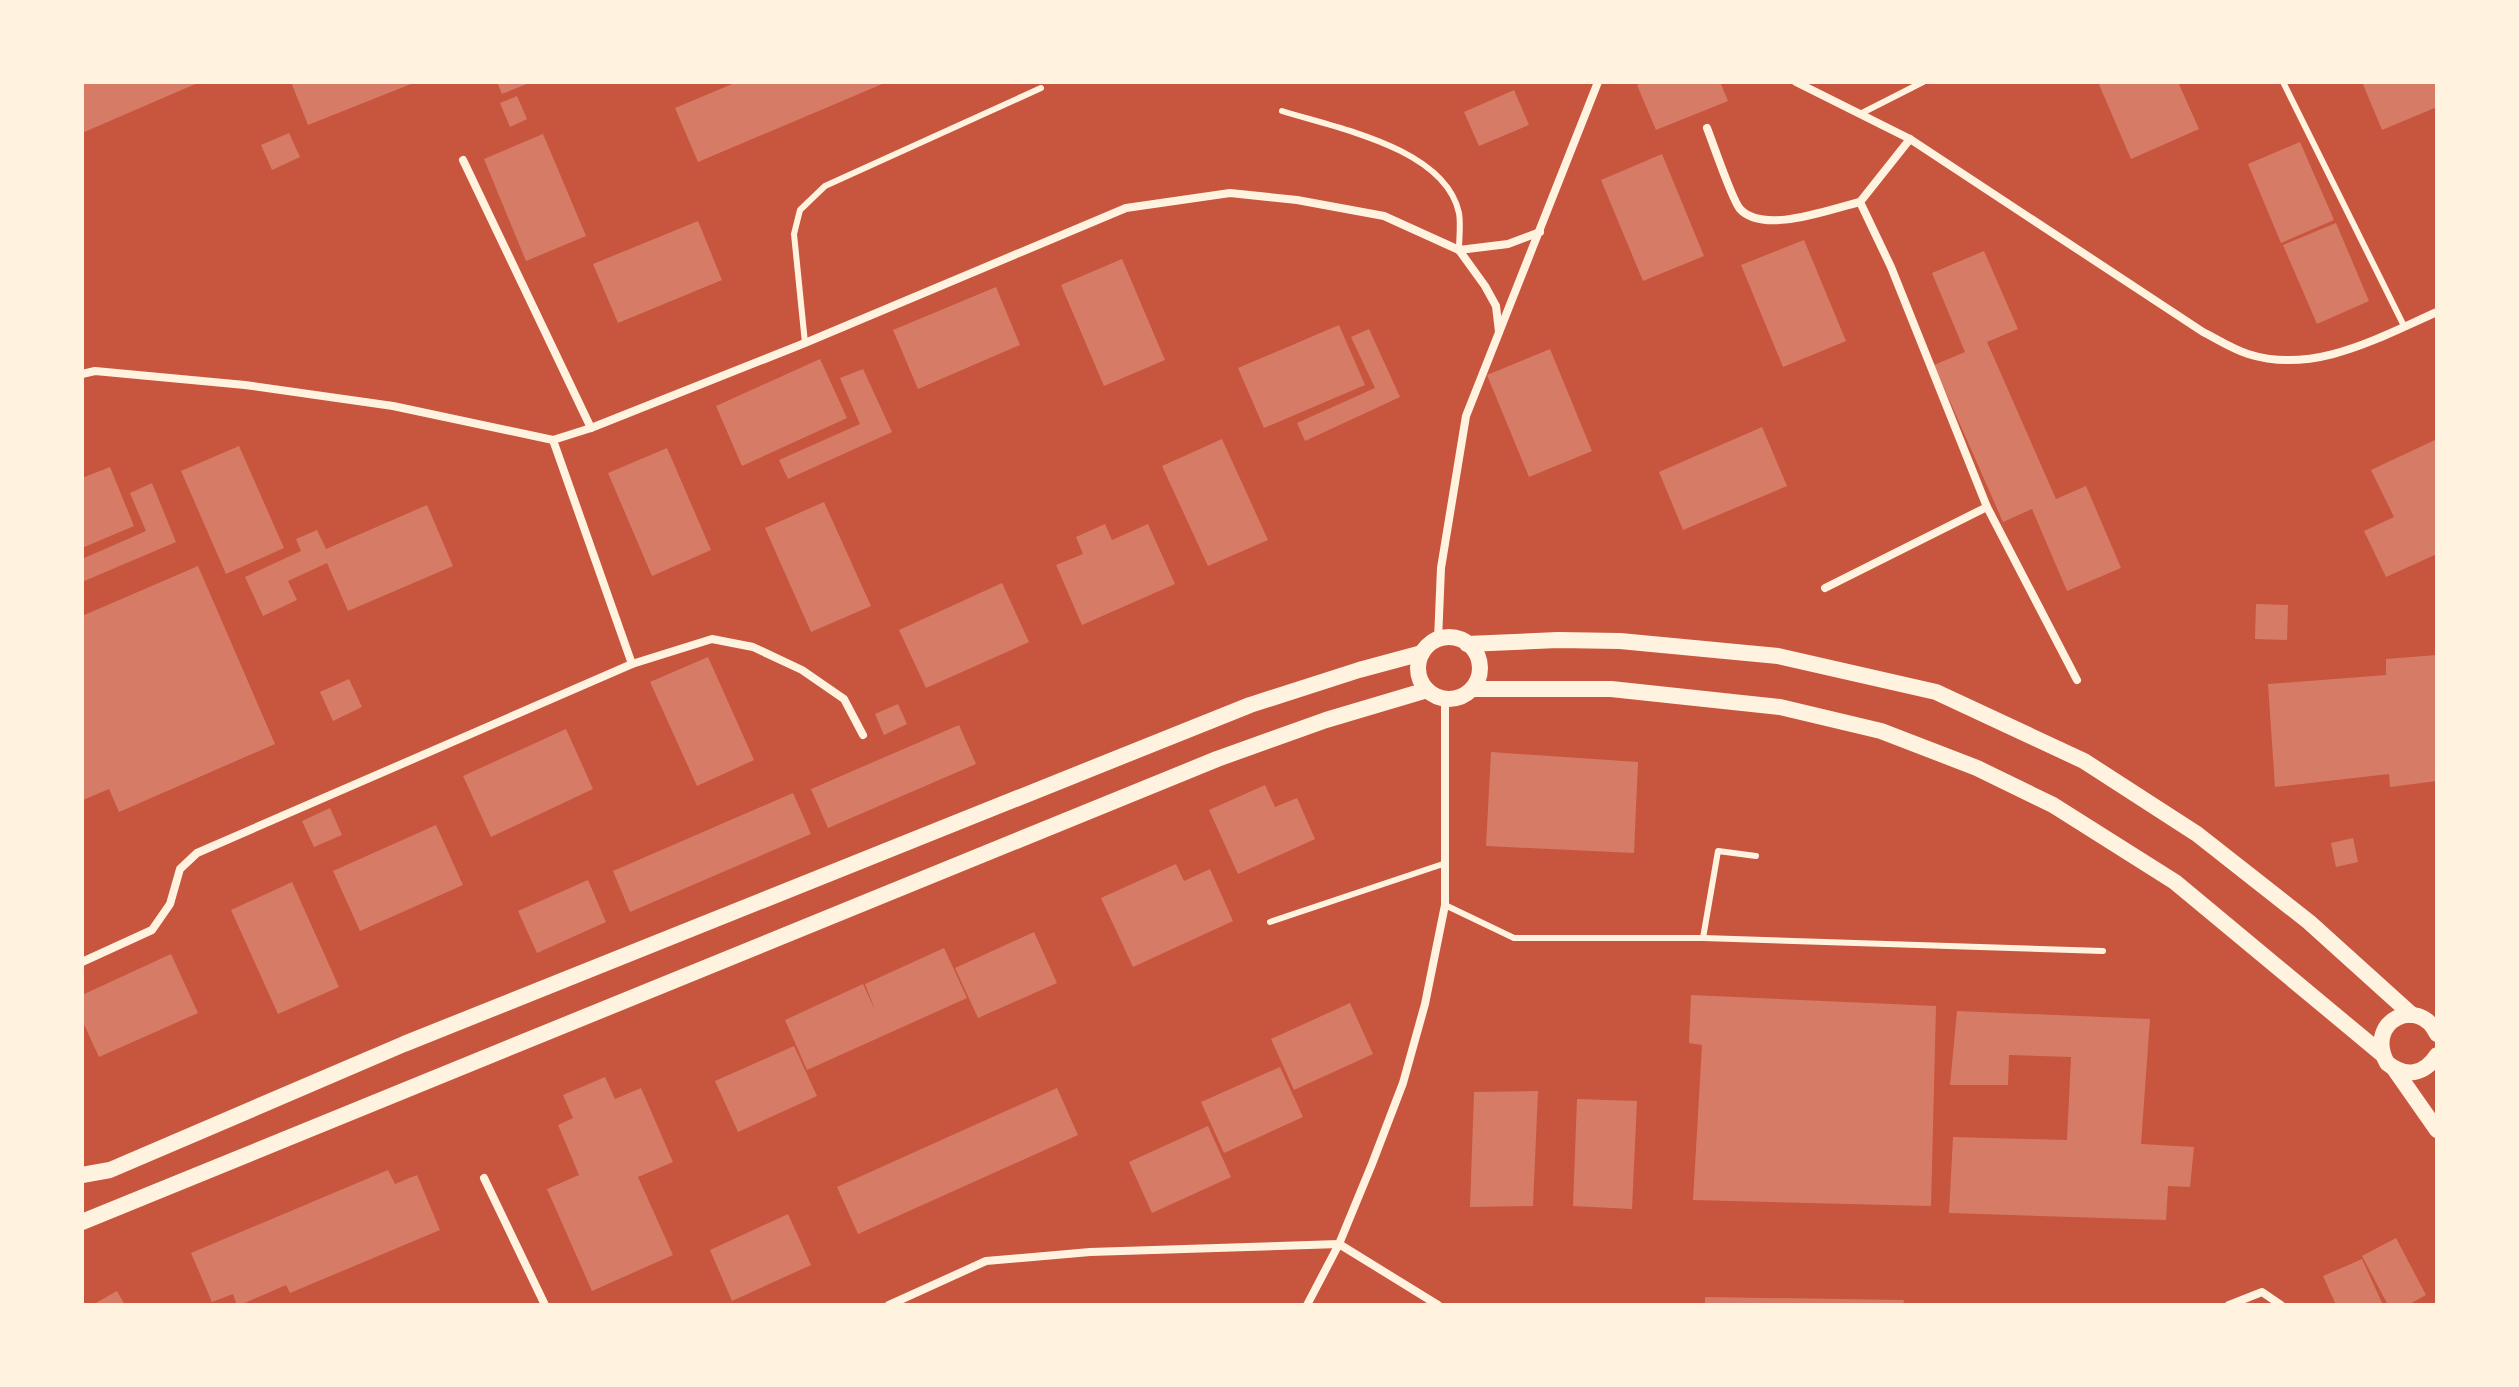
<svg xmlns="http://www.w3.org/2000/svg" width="2519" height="1387" viewBox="0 0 2519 1387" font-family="'PT Sans',sans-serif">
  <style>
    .building { fill: #d67c66 }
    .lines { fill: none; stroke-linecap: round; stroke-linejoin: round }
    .service { stroke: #fff3e0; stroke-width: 6 }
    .minor { stroke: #fff3e0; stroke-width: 8 }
    .secondary { stroke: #fff3e0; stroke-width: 16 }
  </style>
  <rect width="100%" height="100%" fill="#c8553d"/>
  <g class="building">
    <polygon points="82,82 200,82 82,133"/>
    <polygon points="291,82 416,82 308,125"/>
    <polygon points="497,82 532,82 502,94"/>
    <polygon points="737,82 887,82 698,162 675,108"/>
    <polygon points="1644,82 1720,82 1728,101 1656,130 1637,85"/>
    <polygon points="2098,82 2178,82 2199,129 2131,159"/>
    <polygon points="2362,82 2437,82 2437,107 2382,130"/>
    <polygon points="1514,90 1529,125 1479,146 1464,112"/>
    <polygon points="517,96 527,119 510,127 500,103"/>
    <polygon points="289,133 300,157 272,170 261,145"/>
    <polygon points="543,134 586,236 526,261 484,159"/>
    <polygon points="2300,142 2334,220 2281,243 2248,164"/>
    <polygon points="1662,154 1704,256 1643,281 1601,180"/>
    <polygon points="698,221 722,280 618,323 593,264"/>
    <polygon points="2336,223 2369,301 2317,324 2283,245"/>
    <polygon points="1804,240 1846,341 1783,367 1741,265"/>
    <polygon points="1984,251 2018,329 1987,342 2056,499 2086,486 2121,568 2067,591 2032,509 2003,522 1934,365 1965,352 1932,273"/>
    <polygon points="1122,259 1165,360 1104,386 1061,285"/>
    <polygon points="996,287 1020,345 918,389 893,330"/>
    <polygon points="1339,325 1365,385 1264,428 1238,368"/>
    <polygon points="1369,329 1400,397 1305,441 1297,423 1375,388 1351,337"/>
    <polygon points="1550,349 1592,451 1529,477 1487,375"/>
    <polygon points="820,359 847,418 742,466 716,406"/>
    <polygon points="863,369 892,432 788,479 779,460 860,424 840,378"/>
    <polygon points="1762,427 1787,486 1683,530 1659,472"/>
    <polygon points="1222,439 1268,540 1208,566 1162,466"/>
    <polygon points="2437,439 2437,554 2386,577 2364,531 2394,517 2371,470"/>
    <polygon points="239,446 284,548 226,574 181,471"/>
    <polygon points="667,448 711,550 652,576 608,473"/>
    <polygon points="110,467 134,526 82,548 82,478"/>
    <polygon points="152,483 176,542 82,582 82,559 146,531 130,493"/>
    <polygon points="824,502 871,606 811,632 765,528"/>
    <polygon points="427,505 453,566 348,611 327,563 288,581 297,600 263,616 245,577 301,551 296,539 317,530 326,549"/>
    <polygon points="1105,524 1112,540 1148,524 1175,584 1082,625 1056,565 1083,554 1076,537"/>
    <polygon points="198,566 275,744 119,812 109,789 83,800 82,616"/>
    <polygon points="1002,583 1029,642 926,688 899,630"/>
    <polygon points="2256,604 2288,605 2287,640 2255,639"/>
    <polygon points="2437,655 2437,781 2390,787 2389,774 2275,787 2268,684 2386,675 2386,659"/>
    <polygon points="708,657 754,760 697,786 650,682"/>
    <polygon points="349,679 362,707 333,721 320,692"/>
    <polygon points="898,704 907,724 884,735 875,714"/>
    <polygon points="959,725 976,764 828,828 811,789"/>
    <polygon points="566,729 593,789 491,837 463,776"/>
    <polygon points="1491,752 1638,762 1634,853 1486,846"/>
    <polygon points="1265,785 1275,807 1297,798 1315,839 1238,874 1209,810"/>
    <polygon points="793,793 811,834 630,912 613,871"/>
    <polygon points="330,808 342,835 314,847 302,821"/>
    <polygon points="436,825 463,885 360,931 333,871"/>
    <polygon points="2353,838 2358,862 2336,867 2331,843"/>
    <polygon points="1176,864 1184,881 1210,869 1233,921 1133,967 1101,898"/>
    <polygon points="588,880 606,922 537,953 518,911"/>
    <polygon points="292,882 339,987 278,1014 231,910"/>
    <polygon points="1034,932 1057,983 978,1018 955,968"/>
    <polygon points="944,948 967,998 807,1070 785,1020 863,984 876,1012 865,984"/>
    <polygon points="171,954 198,1013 99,1057 82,1020 82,995"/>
    <polygon points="1691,995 1936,1006 1931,1206 1693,1200 1702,1045 1689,1043"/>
    <polygon points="1350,1003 1373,1054 1294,1090 1271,1039"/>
    <polygon points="1957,1011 2150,1019 2141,1144 2194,1147 2190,1187 2168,1186 2166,1220 1949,1213 1953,1137 2067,1140 2071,1057 2009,1055 2008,1085 1950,1085"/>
    <polygon points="794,1046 817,1096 738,1132 715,1081"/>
    <polygon points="1280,1067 1303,1117 1224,1153 1201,1102"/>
    <polygon points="605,1077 615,1099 641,1088 673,1162 638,1177 673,1255 592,1291 547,1189 579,1175 558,1125 573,1118 563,1095"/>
    <polygon points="1057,1088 1078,1135 858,1234 837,1187"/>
    <polygon points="1538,1091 1533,1206 1470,1207 1474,1092"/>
    <polygon points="1577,1099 1637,1101 1632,1209 1573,1206"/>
    <polygon points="1208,1126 1231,1177 1152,1213 1129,1162"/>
    <polygon points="388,1170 395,1184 417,1175 440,1230 290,1293 286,1285 240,1305 237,1305 233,1294 212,1302 191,1253"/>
    <polygon points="788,1214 811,1265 732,1301 710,1250"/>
    <polygon points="2396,1238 2426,1295 2408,1305 2388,1305 2362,1256"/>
    <polygon points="2362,1259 2383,1305 2336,1305 2323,1276"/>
    <polygon points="117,1291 125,1305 92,1305"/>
    <polygon points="1705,1297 1904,1300 1903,1305 1705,1305"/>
  </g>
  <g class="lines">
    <g class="service">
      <polyline points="2283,82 2404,326"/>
      <path d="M1282,111C1336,128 1445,148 1459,213C1461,224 1459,239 1459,250"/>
      <polyline points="1860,114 1923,82"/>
      <polyline points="805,343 794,234 800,210 825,186 1041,88"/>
      <polyline points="1445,905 1514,938 1703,938 2103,951"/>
      <polyline points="1270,922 1446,863"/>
      <polyline points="1703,938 1718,851 1756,856"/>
    </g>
    <g class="minor">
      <path d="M1796,82L1910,139L2203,332C2217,339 2232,349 2248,354C2313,375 2378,338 2437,312"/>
      <path d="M1707,128C1713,143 1732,200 1740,209C1764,235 1830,209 1860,202"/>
      <polyline points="1910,139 1860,202 1891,267 1987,507 2077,680"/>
      <polyline points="463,160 591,428"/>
      <polyline points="1459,250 1508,244 1540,232"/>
      <polyline points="82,374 95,371 245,385 393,406 553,440 591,428 805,343 1126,208 1230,193 1297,200 1384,216 1459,250 1485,286 1496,306 1499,332"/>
      <polyline points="1825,588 1987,507"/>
      <polyline points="1438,640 1441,568 1466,416 1598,82"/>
      <polyline points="632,664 712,639 753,647 802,670 844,699 863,735"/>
      <polyline points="82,962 152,930 170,904 180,869 197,853 632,664 553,440"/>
      <polyline points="484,1178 545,1305"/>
      <polyline points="889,1305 986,1261 1090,1252 1339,1244 1438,1305"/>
      <polyline points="1307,1305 1339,1244 1372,1164 1403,1083 1425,1004 1445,905 1445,699"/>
      <polyline points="2229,1305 2262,1292 2281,1305"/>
    </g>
    <g class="secondary">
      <circle cx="1449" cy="668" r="31"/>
      <polyline points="1467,644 1558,640 1620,641 1778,656 1936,692 2084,761 2197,834 2309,922 2412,1015"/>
      <polyline points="1472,689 1611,689 1780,707 1881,731 1977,768 2053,805 2175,882 2382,1054"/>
      <path d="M2437,1034C2419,995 2364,1021 2387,1063C2405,1078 2424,1075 2437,1055"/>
      <polyline points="2395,1070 2437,1130"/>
      <polyline points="82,1175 110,1170 404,1044 1250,705 1359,670 1422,653"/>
      <polyline points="82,1222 1217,759 1326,720 1427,690"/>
    </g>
  </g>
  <rect width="2519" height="1387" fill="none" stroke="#fff3e0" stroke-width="168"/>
</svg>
